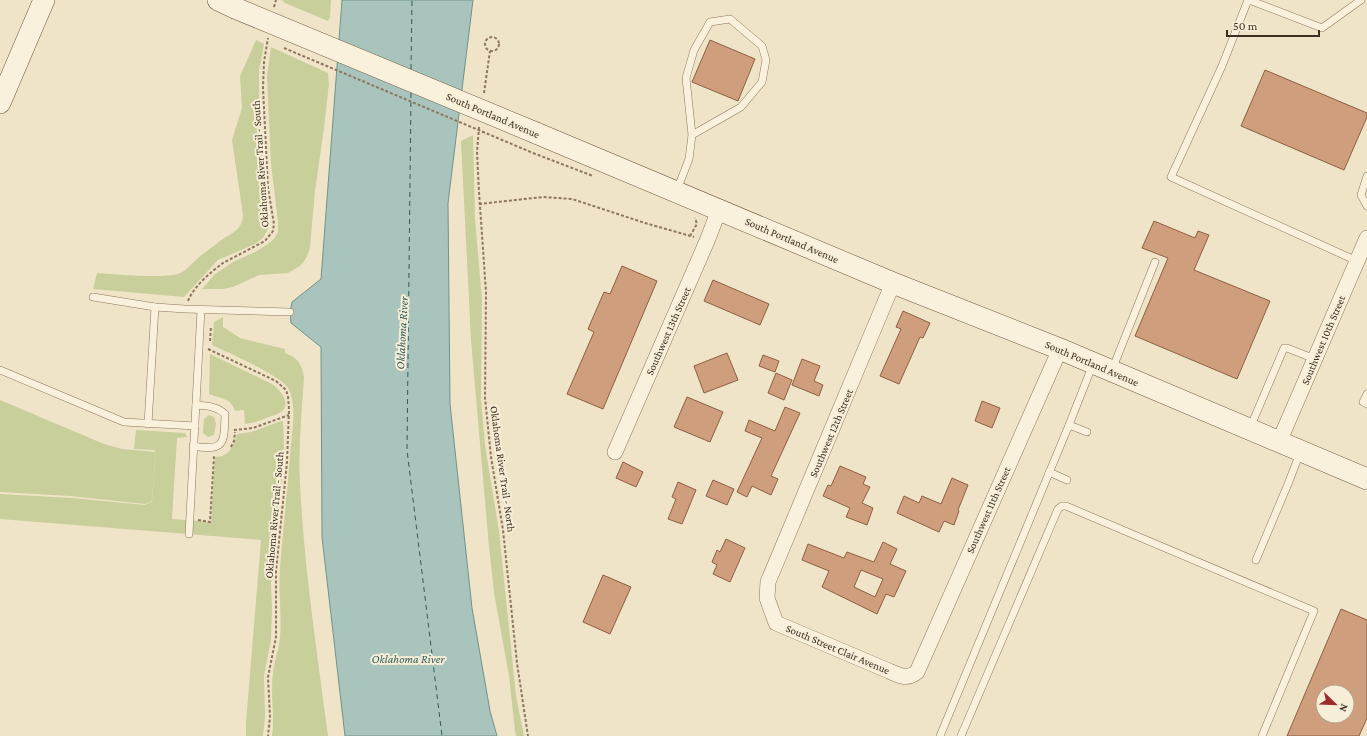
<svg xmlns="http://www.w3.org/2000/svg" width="1367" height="736" viewBox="0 0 1367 736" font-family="'Crimson Pro',serif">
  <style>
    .green { fill: #c9cf9b }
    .water { fill: #a9c4bc; stroke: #6f938a }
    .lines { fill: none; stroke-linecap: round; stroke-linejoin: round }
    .ferry { stroke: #2f5d5a; stroke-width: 1; stroke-dasharray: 5 4; stroke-linecap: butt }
    .building { fill: #cf9f7d; stroke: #8d5f41; fill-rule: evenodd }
    .lane-casing { stroke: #8d765c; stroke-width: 8 }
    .street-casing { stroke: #8d765c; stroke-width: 16 }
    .secondary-casing { stroke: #6f573f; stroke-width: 22 }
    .path { stroke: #8d765c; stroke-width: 2; stroke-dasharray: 3 2; stroke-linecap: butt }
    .lane { stroke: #faf1dc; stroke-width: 7 }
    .street { stroke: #faf1dc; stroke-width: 15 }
    .secondary { stroke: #faf1dc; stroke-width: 21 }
    .secondary-bridge-casing { stroke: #6f573f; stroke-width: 22; stroke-linecap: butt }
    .path-bridge { stroke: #8d765c; stroke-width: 2; stroke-dasharray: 3 2; stroke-linecap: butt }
    .secondary-bridge { stroke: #faf1dc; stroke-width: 21 }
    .labels { text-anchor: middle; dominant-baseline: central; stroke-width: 4; stroke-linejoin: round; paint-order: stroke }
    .street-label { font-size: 11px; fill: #3d2e20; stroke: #f7eed8 }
    .water-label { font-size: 12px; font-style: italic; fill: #2f5d5a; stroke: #f7eed8 }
  </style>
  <rect width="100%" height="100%" fill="#f0e4c8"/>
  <g class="green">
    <polygon points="282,0 331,0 330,17 328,21 285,3"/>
    <path d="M256,40L264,44L259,71V98L264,188L269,221V227L263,238L255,244L218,260L184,297L93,289L97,273C114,274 170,280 182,272C188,269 193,262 198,258C205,252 213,247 220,241C231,233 242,231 243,215L232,140L242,108L240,76Z"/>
    <polygon points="271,47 328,73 329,84 324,128 315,191 310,247 308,254 305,260 300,266 288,273 259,275 233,287 223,289 202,289 215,274 233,262 257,251 268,244 274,239 278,232 278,222 271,164 267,76"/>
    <polygon points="473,135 475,219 482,300 481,398 485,445 499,531 516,696 524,736 516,736 515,731 509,676 494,593 489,547 471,340 461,141"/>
    <path d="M223,317V327L240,338L285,349V353C297,357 302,364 304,377C302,412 298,447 300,483C304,567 317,652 328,736H272C275,715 270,694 273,673C274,661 279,649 280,637C282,614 278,591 280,568C283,531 287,494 290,456C291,438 298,404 288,388C280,375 229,353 212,345L214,322Z"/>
    <path d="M210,354L272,384C279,389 293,403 281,412C277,415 271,416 266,418C259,421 253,423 245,424L244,410L235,411C231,397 220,399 209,394Z"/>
    <polygon points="0,400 104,444 122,449 156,452 152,499 150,502 145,504 70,496 0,492"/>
    <polygon points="209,415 214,417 216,424 214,435 208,437 203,433 204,419"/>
    <path d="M283,421L284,448L282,479L271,584L272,609L271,640L264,676L265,717L263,736H246V722L261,540L0,519V494L72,498L145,505L151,502L152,500L156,452L154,450L134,449L136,430L185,433L187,437L177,438L172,519L211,522L215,457C229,457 234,446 237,434L251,432L278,422Z"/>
  </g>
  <polygon class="water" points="342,0 473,0 448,203 450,404 472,608 490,711 497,736 345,736 322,537 321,347 291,323 290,312 292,302 321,279"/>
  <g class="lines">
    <g class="ferry">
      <polyline points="411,69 412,0"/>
      <polyline points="411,93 407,450 442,736"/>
    </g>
  </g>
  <g class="building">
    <polygon points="710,40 755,59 738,101 692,82"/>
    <polygon points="1265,70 1367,113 1367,117 1344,170 1241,126"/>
    <polygon points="1154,221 1195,238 1198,231 1209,235 1194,270 1270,301 1237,379 1135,336 1168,258 1142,248"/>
    <polygon points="622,266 657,281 603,409 567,394 594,332 588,329 604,292 610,294"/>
    <polygon points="713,280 769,304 760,325 704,301"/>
    <polygon points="903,311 930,323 923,338 920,337 899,384 880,376 901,329 896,327"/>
    <polygon points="727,353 738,380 704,393 694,366"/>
    <polygon points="763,355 779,361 775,372 759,366"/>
    <polygon points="802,359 820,366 814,381 823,385 819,396 792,385"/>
    <polygon points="776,373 792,380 784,400 768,393"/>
    <polygon points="687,397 723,412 710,442 674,427"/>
    <polygon points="982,401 1000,408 992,428 975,421"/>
    <polygon points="785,407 800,413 771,476 778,479 771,495 752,486 747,497 737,492 762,438 745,431 749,420 775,431"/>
    <polygon points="623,462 643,472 636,487 616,478"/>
    <polygon points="840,466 866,477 863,484 870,487 862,503 873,508 867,525 846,517 850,508 823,496 828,485 831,486"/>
    <polygon points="952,478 968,485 958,510 959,511 954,525 944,521 939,532 897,513 904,496 919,503 922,496 941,504"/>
    <polygon points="713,480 734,489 727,505 706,496"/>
    <polygon points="678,482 696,490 682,524 668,519 676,499 672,497"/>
    <polygon points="726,539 745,548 730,582 713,574 717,565 712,562 717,550 720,552"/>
    <path d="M883,542L897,549L890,564L906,571L894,597L886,594L877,614L822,587L829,571L802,560L808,544L844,558L847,552L874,562ZM861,570L883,579L875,597L854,587Z"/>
    <polygon points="603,575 631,587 610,634 583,622"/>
    <path d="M1341,609L1367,620V718L1359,736H1287ZM1323,692H1347V716H1323Z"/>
  </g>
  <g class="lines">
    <defs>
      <g id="lane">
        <polyline points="1248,0 1222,66 1171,177 1357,261"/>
        <polyline points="1249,0 1322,28 1361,0"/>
        <polyline points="1367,176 1361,195 1367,206"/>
        <polyline points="677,190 689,159 692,135 686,78 694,50 710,22 730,19 762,46 766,60 762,82 741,107 692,135"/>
        <polyline points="93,297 155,307 185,309 290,312"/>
        <polyline points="0,370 124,422 195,426"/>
        <polyline points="1112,370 1155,262"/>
        <polyline points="1367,394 1363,402 1367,404"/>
        <polyline points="148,424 155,307"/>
        <polyline points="1069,425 1087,432"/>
        <polyline points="1250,428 1284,348 1287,348 1315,359"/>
        <path d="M193,446C226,452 224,442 225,414C217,406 206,406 196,405"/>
        <polyline points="1049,472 1067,480"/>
        <polyline points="189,534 201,310"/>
        <polyline points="1256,560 1288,484 1300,453"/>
        <polyline points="940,736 1069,425 1093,364"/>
        <polyline points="961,736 1058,509 1062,506 1066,506 1314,611 1262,736"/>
      </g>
      <g id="street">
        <path d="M893,283L768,582L767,598L776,623L889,671C900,676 907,680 917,672L1060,349"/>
        <polyline points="1279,442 1367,238"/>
        <polyline points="615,452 707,241 719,210"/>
      </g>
      <g id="secondary">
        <polyline points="218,0 235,8"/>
        <polyline points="0,103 44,0"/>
        <polyline points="536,133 893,283 1060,349 1367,479"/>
      </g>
    </defs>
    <use href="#lane" class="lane-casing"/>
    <use href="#street" class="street-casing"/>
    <use href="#secondary" class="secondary-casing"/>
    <g class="path">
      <polyline points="274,7 276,0"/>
      <circle cx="492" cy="44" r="7"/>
      <polyline points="484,93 490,51"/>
      <polyline points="479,127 477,152 479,192 486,292 485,398 491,457 503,530 517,663 528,736"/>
      <polyline points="533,153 593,176"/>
      <polyline points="479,204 543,197 572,199 645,223 694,237"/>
      <polyline points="690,236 697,224 695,218"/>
      <path d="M188,301C194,286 211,272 223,263L265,241L273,231L274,224L268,188L263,88L264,62L268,38"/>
      <polyline points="210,341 211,326"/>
      <polyline points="208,349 276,381 286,390 288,396 289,410 287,462 276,571 276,637 268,677 270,717 268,736"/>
      <polyline points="234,430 253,428 289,415"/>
      <polyline points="231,447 234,441 235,432"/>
      <polyline points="198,520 210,522 214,456"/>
    </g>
    <use href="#lane" class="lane"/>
    <use href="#street" class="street"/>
    <use href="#secondary" class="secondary"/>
    <defs>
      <polyline id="secondary-bridge" points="235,8 536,133"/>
    </defs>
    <use href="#secondary-bridge" class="secondary-bridge-casing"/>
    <polyline class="path-bridge" points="284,48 533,153"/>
    <use href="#secondary-bridge" class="secondary-bridge"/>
  </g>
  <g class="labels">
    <g class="street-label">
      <text transform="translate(493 115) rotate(23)">South Portland Avenue</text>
      <text transform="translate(260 164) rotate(-94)">Oklahoma River Trail - South</text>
      <text transform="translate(792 240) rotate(23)">South Portland Avenue</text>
      <text transform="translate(668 331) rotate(-66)">Southwest 13th Street</text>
      <text transform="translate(1323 340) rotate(-67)">Southwest 10th Street</text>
      <text transform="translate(1092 363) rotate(23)">South Portland Avenue</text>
      <text transform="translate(831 433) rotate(-67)">Southwest 12th Street</text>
      <text transform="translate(503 469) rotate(82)">Oklahoma River Trail - North</text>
      <text transform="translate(988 510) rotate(-66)">Southwest 11th Street</text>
      <text transform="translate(274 515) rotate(-85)">Oklahoma River Trail - South</text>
      <text transform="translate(838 649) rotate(23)">South Street Clair Avenue</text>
    </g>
    <g class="water-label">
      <text transform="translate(402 333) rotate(-87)">Oklahoma River</text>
      <text x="408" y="659">Oklahoma River</text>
    </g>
  </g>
  <g transform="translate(1335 704) rotate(113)"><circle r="19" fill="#f7eed8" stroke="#ada18e"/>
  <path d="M0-3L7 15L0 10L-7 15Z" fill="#9e2a2b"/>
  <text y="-6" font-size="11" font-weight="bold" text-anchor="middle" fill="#3d2e20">N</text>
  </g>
  <path d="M1227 30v6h92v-6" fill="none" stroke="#3d2e20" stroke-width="2"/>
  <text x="1233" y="30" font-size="12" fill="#3d2e20" stroke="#f7eed8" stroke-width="3" paint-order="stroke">50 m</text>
</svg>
